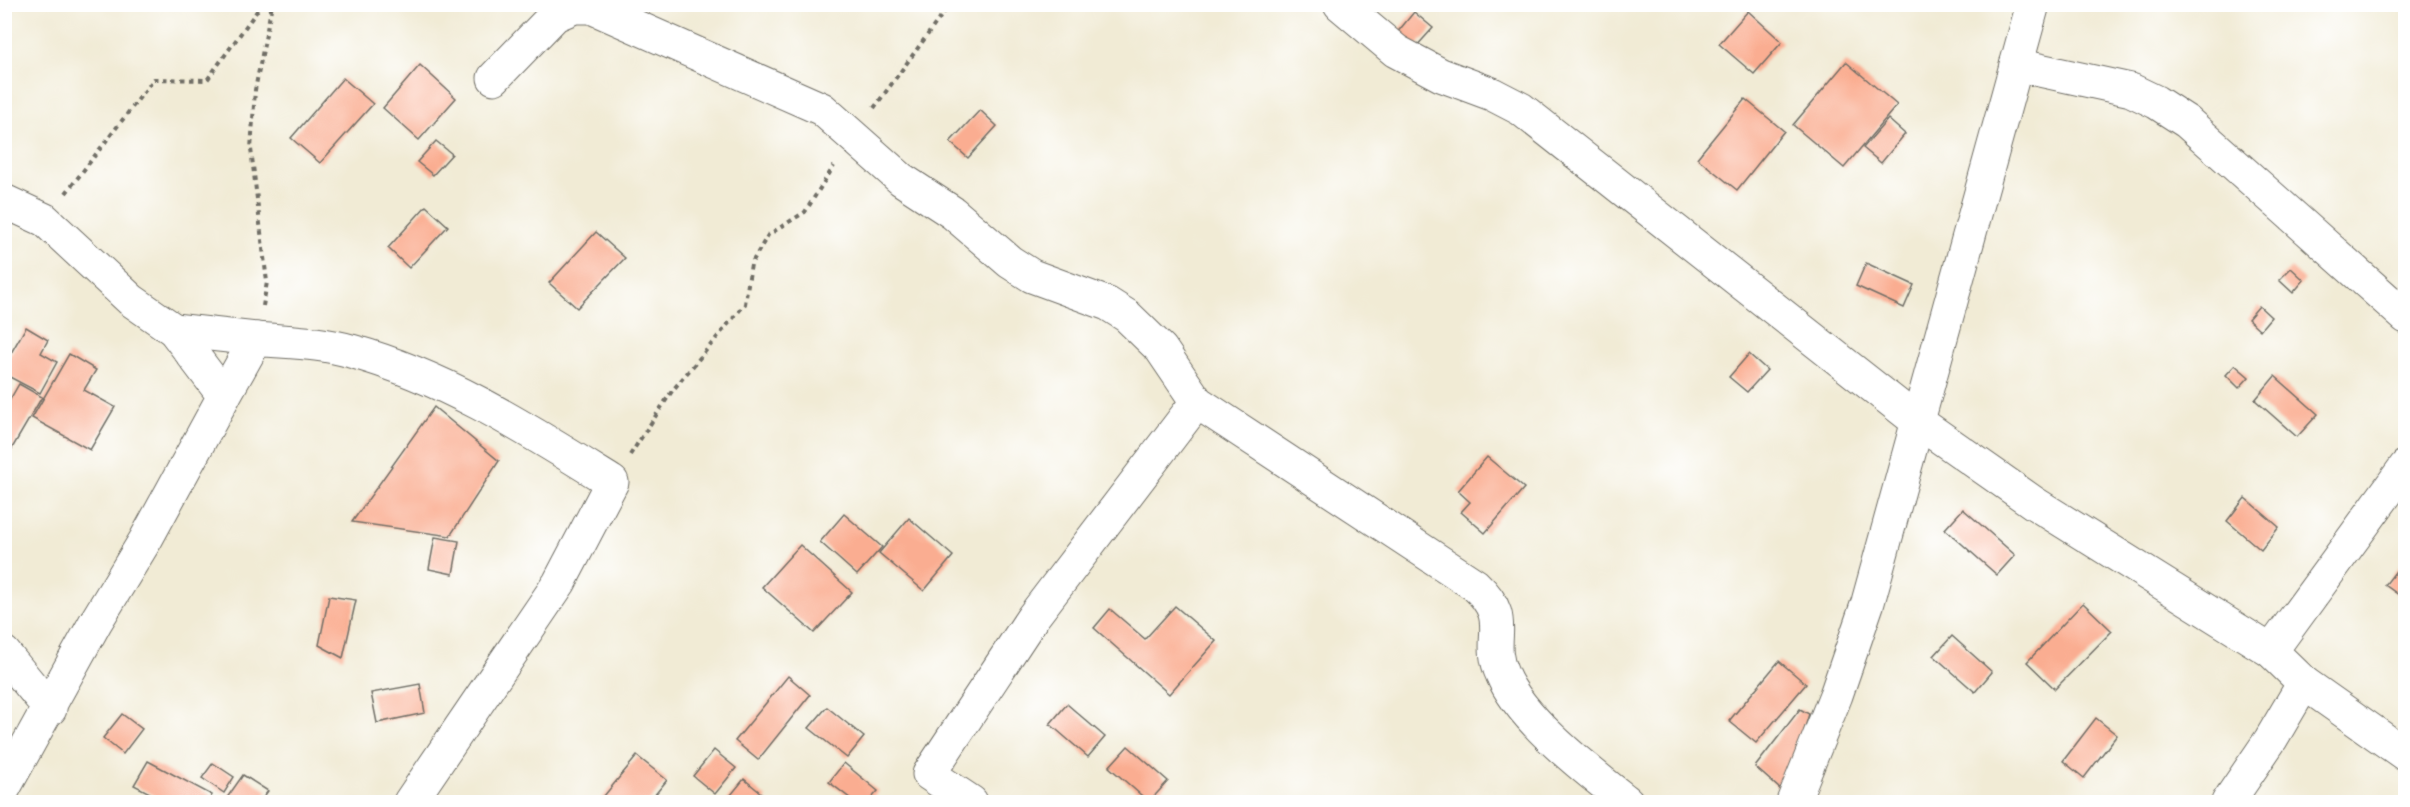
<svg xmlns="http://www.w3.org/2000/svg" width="2410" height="807" viewBox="0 0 2410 807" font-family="'Sorts Mill Goudy',serif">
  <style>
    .building { fill: #faad91 }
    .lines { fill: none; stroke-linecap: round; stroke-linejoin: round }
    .minor-casing { stroke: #706e66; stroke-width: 35 }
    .path { stroke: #706e66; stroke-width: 4; stroke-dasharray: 4.5 4.5; stroke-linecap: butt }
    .minor { stroke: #fff; stroke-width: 33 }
  </style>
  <rect width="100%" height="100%" fill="#fff"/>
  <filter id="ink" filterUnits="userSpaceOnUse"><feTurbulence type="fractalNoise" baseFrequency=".0167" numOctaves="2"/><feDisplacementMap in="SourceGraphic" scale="12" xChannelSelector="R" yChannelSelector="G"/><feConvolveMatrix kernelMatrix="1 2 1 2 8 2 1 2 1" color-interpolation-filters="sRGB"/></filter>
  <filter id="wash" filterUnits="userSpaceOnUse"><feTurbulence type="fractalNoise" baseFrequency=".008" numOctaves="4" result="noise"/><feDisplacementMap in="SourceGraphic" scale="24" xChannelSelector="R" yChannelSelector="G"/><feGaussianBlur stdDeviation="1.35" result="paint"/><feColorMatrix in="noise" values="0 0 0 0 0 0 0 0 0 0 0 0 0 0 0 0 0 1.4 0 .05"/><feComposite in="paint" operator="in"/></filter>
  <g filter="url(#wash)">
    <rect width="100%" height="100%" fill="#f1ebd5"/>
    <g id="blocks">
      <g class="building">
        <polygon points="1748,11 1782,42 1754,74 1719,44"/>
        <polygon points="1414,12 1433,28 1414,49 1396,34"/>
        <polygon points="1846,62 1897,105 1844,168 1793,125"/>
        <polygon points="420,65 456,98 419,140 383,108"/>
        <polygon points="343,78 373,104 320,163 291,138"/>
        <polygon points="1745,99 1784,131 1737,190 1697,158"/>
        <polygon points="980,110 997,126 968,158 950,142"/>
        <polygon points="1888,119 1905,134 1881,163 1863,148"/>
        <polygon points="436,141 452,154 433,175 417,162"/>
        <polygon points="426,206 448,226 409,268 388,248"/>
        <polygon points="596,232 625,258 577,308 549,283"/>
        <polygon points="1866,263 1914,285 1904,308 1856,286"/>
        <polygon points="2291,268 2304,280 2293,293 2279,280"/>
        <polygon points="2259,306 2271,317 2260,330 2248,319"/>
        <polygon points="26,327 48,340 41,353 57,362 40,393 4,374 4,365"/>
        <polygon points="69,354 96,370 84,390 115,407 90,450 32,418"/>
        <polygon points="1749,354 1767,370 1747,392 1729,377"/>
        <polygon points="2235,365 2249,377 2239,388 2226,375"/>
        <polygon points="2275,376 2318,414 2297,437 2255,400"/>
        <polygon points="19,384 42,397 4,462 4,410"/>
        <polygon points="434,407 499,461 450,536 352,522"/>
        <polygon points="1487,457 1524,488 1485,533 1461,512 1470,502 1458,491"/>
        <polygon points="2245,498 2279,527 2261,550 2227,521"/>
        <polygon points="1963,509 2015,555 1997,575 1945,529"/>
        <polygon points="844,514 882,547 857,575 820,542"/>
        <polygon points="909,518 953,556 924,591 879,553"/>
        <polygon points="435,537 459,541 453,574 429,569"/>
        <polygon points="800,545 852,592 814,633 762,587"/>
        <polygon points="2406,558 2406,600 2385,585"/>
        <polygon points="329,596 356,600 343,658 319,645"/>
        <polygon points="2083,603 2112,631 2055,689 2027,662"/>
        <polygon points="1175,606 1216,641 1169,694 1094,628 1110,609 1145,639"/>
        <polygon points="1952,636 1992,672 1975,692 1934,656"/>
        <polygon points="1779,661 1806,684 1756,743 1729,721"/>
        <polygon points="788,676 810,695 758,760 735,741"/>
        <polygon points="420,684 425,713 377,723 371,693"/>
        <polygon points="1067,704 1105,737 1088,757 1050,724"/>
        <polygon points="827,707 864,737 847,758 809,728"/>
        <polygon points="1800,709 1809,714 1788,784 1779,788 1755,767"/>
        <polygon points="122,714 142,729 123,754 103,738"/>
        <polygon points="2096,718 2117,735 2084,778 2063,761"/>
        <polygon points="1128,746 1168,781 1149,802 1109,767"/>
        <polygon points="714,750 736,768 715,794 693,776"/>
        <polygon points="637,756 667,780 649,802 599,802"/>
        <polygon points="148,761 212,795 208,802 167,802 134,785"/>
        <polygon points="213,763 234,777 224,793 202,778"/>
        <polygon points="844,763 878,791 868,802 855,802 829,782"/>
        <polygon points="243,775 268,791 260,802 224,802"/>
        <polygon points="744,779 767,798 763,802 728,802 726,801"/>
      </g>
    </g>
  </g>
  <g filter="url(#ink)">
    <use href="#blocks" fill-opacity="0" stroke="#706e66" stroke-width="1.5"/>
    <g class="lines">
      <defs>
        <g id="minor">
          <polyline points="1340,4 1396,51 1441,75 1492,94 1521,109 1917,421 2034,503 2271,651 2304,683 2406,755"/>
          <polyline points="2016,65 2131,90 2156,102 2187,122 2406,317"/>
          <path d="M494,78L555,15L574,7H591L822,109L901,179L953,213L1010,262L1032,276L1108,304L1127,316L1161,349L1197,402L1475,585C1514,621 1485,637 1502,674C1521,720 1588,771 1627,802"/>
          <polyline points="4,201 45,220 131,300 174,330 224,396 146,539 95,623 4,788"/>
          <polyline points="174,330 256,339"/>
          <path d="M224,396L256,339C287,342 321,342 351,351C446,377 530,431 612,482L559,583L410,802"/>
          <polyline points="2271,651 2406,466"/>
          <polyline points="4,653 50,709"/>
          <polyline points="971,802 929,774 1033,617 1197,402"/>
          <polyline points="1793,802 1836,695 1868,602 2033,4"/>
          <polyline points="2228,802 2271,739 2304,683"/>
        </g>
      </defs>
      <use href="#minor" class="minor-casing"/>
      <g class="path">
        <polyline points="874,108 950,4"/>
        <polyline points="66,193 154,79 207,80 262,4"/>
        <polyline points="263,306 267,282 251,149 255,90 272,4"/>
        <polyline points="630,455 672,391 745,304 751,264 768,235 805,212 834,166"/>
      </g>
      <use href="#minor" class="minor"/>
    </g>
  </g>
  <rect width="2410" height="807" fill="none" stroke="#fff" stroke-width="24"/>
</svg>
